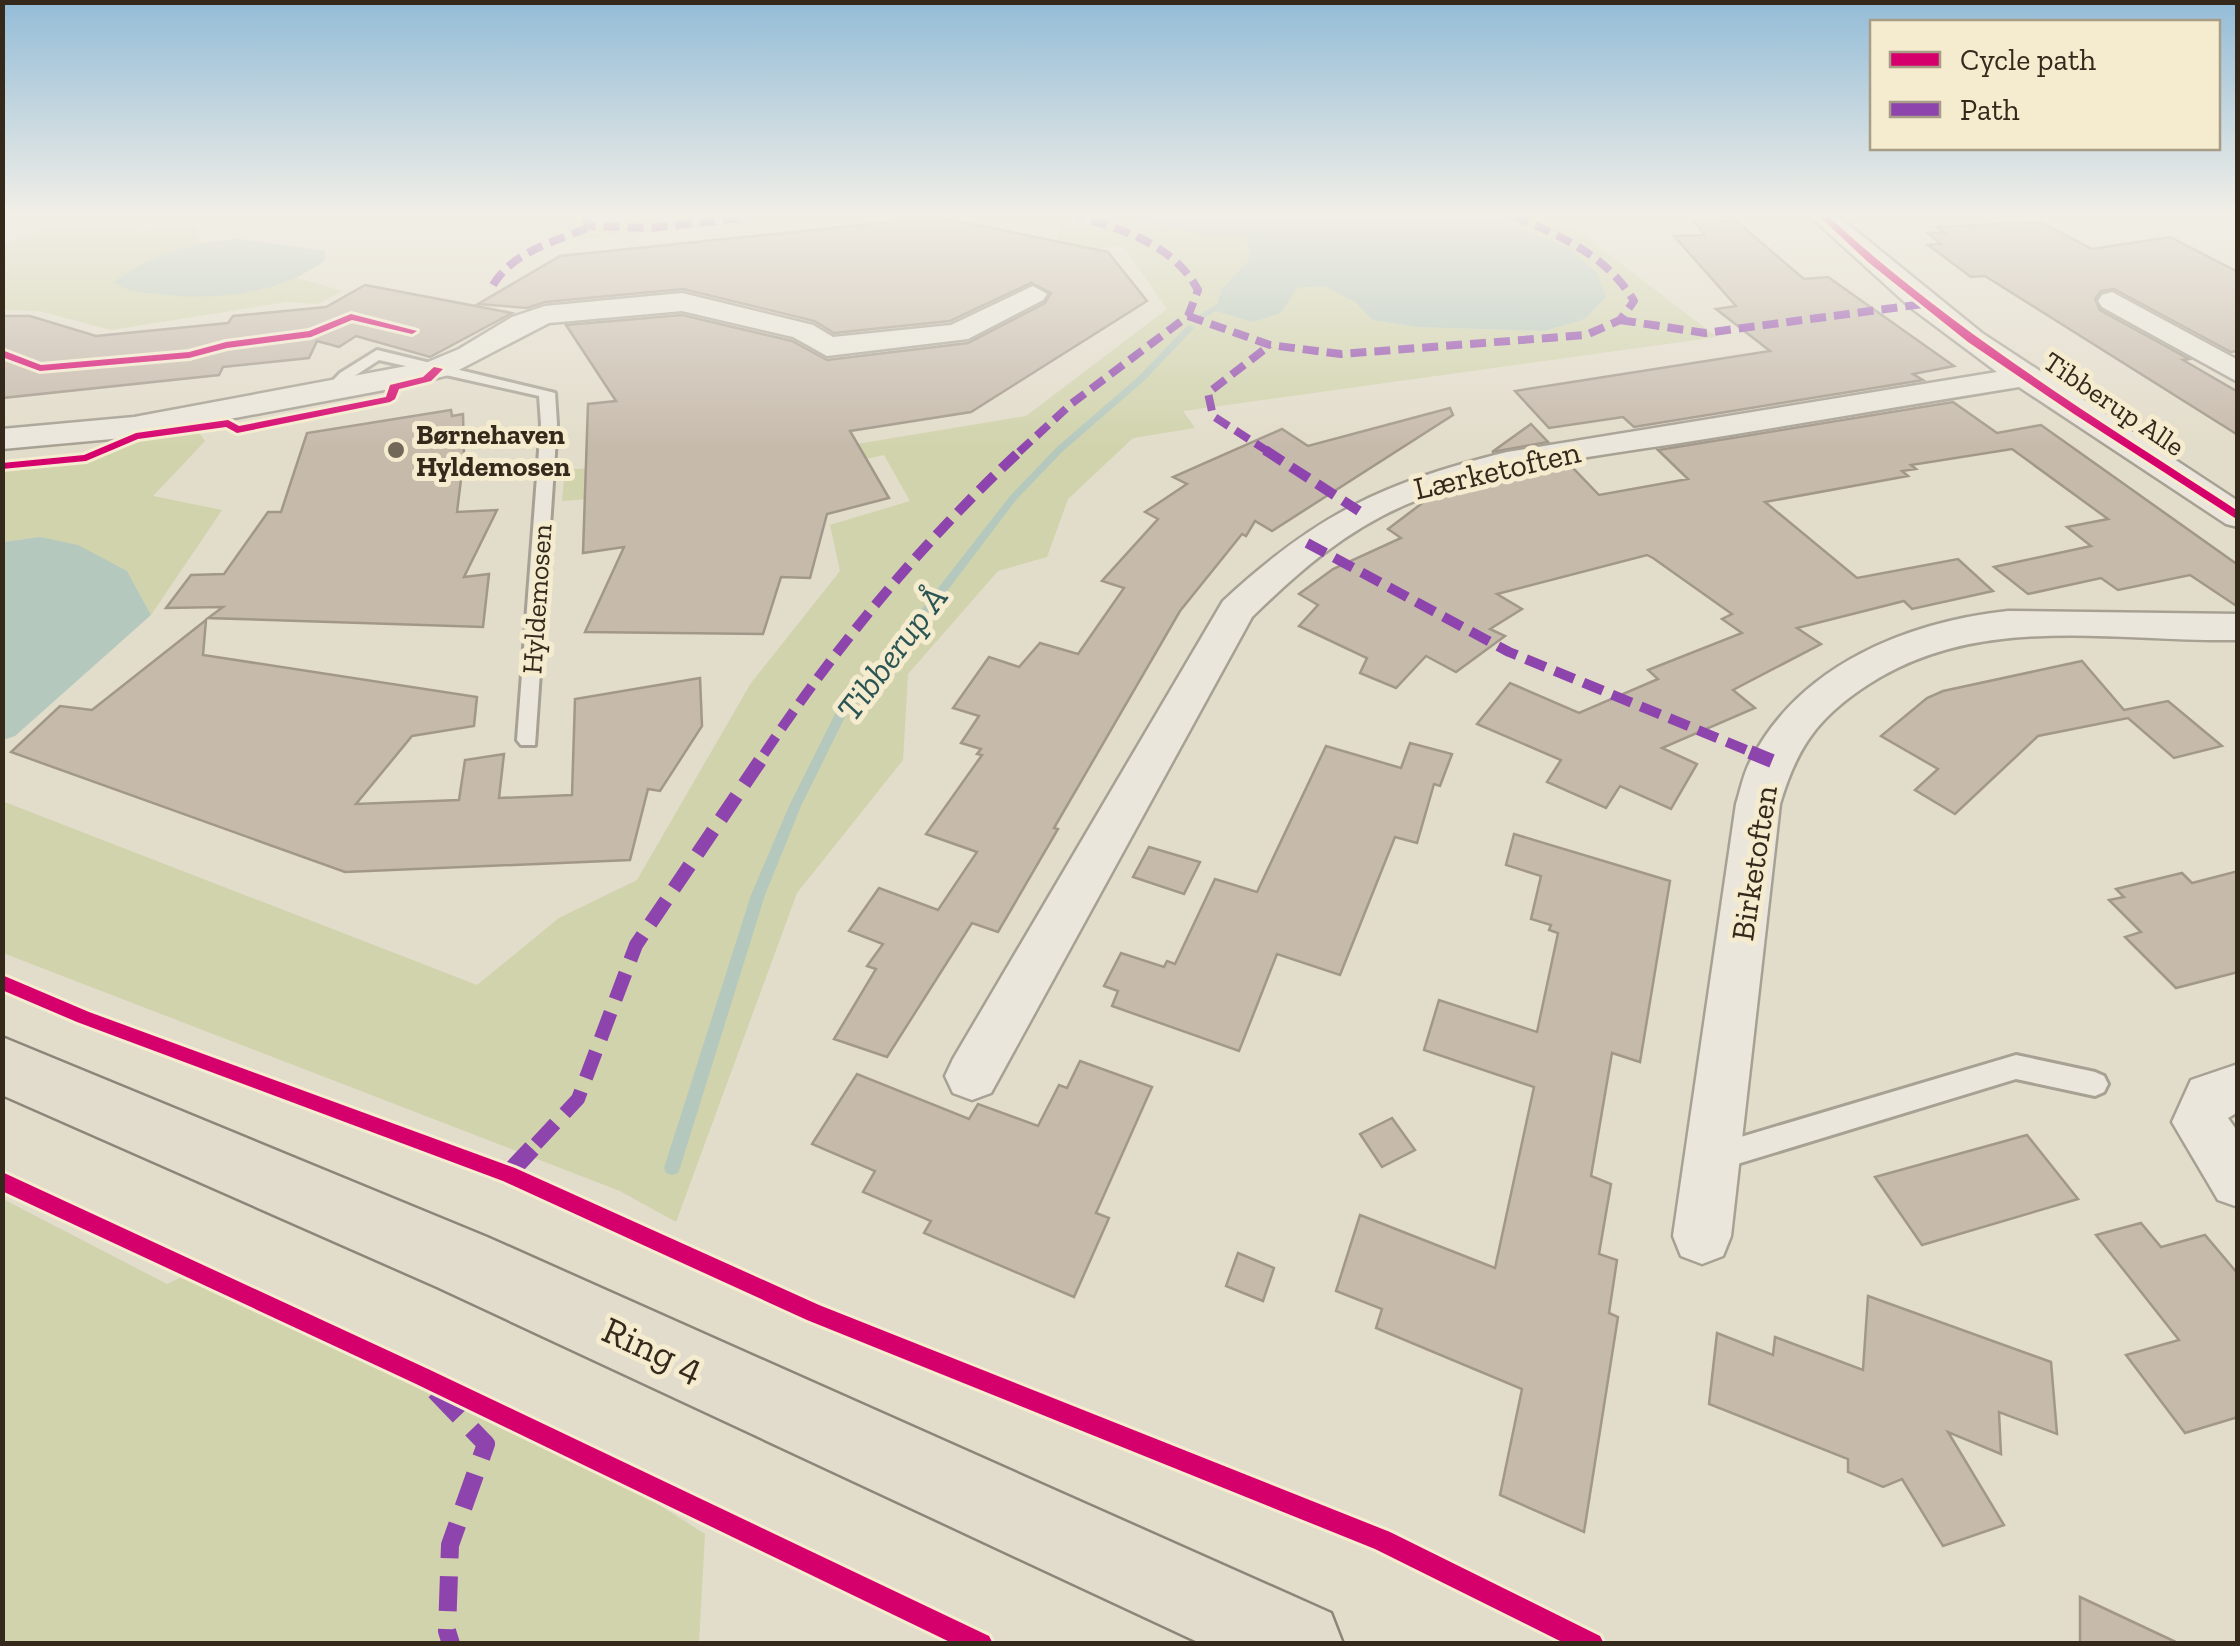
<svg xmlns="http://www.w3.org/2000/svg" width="2240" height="1646" viewBox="0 0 2240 1646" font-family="'Zilla Slab',serif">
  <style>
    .green { fill: #d0d3ac }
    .water { fill: #b5c8bd }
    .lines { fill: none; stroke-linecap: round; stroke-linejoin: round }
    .stream { fill: #b5c8bd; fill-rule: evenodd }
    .building { fill: #c6baab; stroke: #a2988a; stroke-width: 2.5 }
    .lane-casing { stroke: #a7a194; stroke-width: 6 }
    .street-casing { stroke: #a7a194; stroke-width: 5 }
    .primary-casing { stroke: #8c867a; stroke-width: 5 }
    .lane { fill: #eae6db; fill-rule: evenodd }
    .street { fill: #eae6db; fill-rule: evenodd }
    .primary { fill: #e2dccd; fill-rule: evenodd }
    .quiet-far3 { stroke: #8e44ad; stroke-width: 8; stroke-dasharray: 16 8; stroke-linecap: butt }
    .quiet-far2 { stroke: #8e44ad; stroke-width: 10; stroke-dasharray: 21 10; stroke-linecap: butt }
    .quiet-far1 { stroke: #8e44ad; stroke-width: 14; stroke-dasharray: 28 14; stroke-linecap: butt }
    .quiet { stroke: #8e44ad; stroke-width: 18; stroke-dasharray: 35 18; stroke-linecap: butt }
    .cycleway-casing { stroke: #f5ebcf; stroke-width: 6 }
    .cycleway { fill: #d6006c; fill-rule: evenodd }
    .poi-dot { fill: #726859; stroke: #f5ebcf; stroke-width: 4 }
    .labels { text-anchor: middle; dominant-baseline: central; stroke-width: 10; stroke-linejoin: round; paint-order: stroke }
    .far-street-label { font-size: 28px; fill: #35291c; stroke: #f5ebcf }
    .far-poi-label { font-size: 28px; font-weight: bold; fill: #35291c; stroke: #f5ebcf; text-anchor: start }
    .street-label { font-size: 32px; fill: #35291c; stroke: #f5ebcf }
    .water-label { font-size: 35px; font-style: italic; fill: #2b5554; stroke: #f5ebcf }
    .near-street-label { font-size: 38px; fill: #35291c; stroke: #f5ebcf }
  </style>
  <rect width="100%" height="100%" fill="#e2dcca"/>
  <g class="green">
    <polygon points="559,217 811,217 584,239 548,224"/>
    <polygon points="1002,217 1128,217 1204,236 1239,236 1250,242 1249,260 1296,288 1324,286 1355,302 1372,320 1417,327 1544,331 1585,319 1606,297 1597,273 1507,223 1488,217 1560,217 1717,337 1183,411 1195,428 1133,438 1068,499 1047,557 998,571 908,674 903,760 797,893 676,1222 620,1191 3,953 2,801 477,985 559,918 637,880 751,683 840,571 830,525 910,501 884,455 742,487 562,501 565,470 827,449 1026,416 1167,309 1123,246 1052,255 1060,227"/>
    <polygon points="190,221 201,242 239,239 325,251 324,261 297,278 343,291 318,304 287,302 111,330 39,311 3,310 3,245 53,225 145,232"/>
    <polygon points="197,430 205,441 153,496 222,510 151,615 127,571 40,537 3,542 2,466 87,459 137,439"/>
    <polygon points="3,1199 167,1284 202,1267 541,1430 705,1534 699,1643 3,1643"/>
  </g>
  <g class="water">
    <polygon points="1128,217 1488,217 1568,248 1597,273 1606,297 1585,319 1545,331 1417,327 1372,320 1355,302 1324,286 1297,288 1281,313 1253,322 1216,311 1221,290 1249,260 1249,242 1239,236 1204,236"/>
    <path d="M239,239L325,251L324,261C276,295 215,301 158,294C142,292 127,292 114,282C151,254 193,243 239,239Z"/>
    <polygon points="40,537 78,545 127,571 151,615 15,736 3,740 3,542"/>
  </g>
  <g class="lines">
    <g class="stream">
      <polygon points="1224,300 1231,302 1206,317 1199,315"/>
      <polygon points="1188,325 1195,327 1145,380 1063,451 1016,500 904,648 844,719 801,806 765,895 680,1168 678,1173 672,1175 666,1173 664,1168 751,895 789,806 835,714 896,642 1010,496 1057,447 1139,376"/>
    </g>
  </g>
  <g class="building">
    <polygon points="910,217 953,220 1108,252 1147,301 971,412 850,431 889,498 827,514 810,578 781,577 763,634 585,632 624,547 583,553 588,404 616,401 566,325 682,315 792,341 827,360 968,343 1045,303 1051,293 1031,283 950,321 834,333 814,321 683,289 545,302 527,308 478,304 560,256 911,220"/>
    <polygon points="1736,221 1804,279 1828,277 1954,366 1913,374 1923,380 1634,427 1623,417 1549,428 1515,391 1770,351 1716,309 1736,306 1674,236 1705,235 1694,222"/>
    <polygon points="2041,222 2092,249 2170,237 2238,272 2238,351 2231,352 2114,289 2101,291 2095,299 2100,310 2189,359 2183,360 2238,392 2238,435 1985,276 1971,277 1928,245 1941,244 1928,233 1944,233 1937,227"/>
    <polygon points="365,285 512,313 430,357 356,336 339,347 317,341 309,358 223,367 219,375 2,398 2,316 30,316 96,336 228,323 233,316 326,307"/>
    <polygon points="1953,402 1997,433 2041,425 2238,565 2238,607 2190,575 2118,590 2101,578 2028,594 1994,567 2091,546 2067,527 2108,519 2012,449 1911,465 1916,469 1902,471 1908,476 1765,502 1857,578 1958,559 1993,591 1912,609 1904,601 1797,628 1821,644 1733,690 1755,708 1662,748 1697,764 1671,809 1620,786 1606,808 1547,782 1561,760 1477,724 1510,683 1579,713 1658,679 1648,670 1742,633 1722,619 1732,614 1653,558 1647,555 1497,594 1522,609 1490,629 1505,636 1456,672 1426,656 1396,688 1360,673 1367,658 1299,626 1318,605 1299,594 1333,569 1401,538 1388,529 1425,501 1439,496 1569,464 1599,495 1688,479 1658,450"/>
    <polygon points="1450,408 1453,415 1272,531 1255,521 1246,536 1242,534 1180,611 1054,828 1058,829 998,932 972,923 887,1057 834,1039 876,969 867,966 883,944 849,931 879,888 938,910 977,852 926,834 982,755 977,754 981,749 961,743 979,716 953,708 989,657 1019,667 1040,643 1078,654 1124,588 1102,581 1158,519 1145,512 1187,484 1173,477 1282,429 1308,446"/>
    <polygon points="451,410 452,416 463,414 464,455 457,512 497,510 464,577 489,574 483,627 208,618 223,607 166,608 191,575 224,574 268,512 281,512 307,433"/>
    <polygon points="1531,424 1548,442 1492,452"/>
    <polygon points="206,620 203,655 477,697 474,726 412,736 356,804 459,800 465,760 504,754 499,798 572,795 575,699 700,678 702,726 660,791 648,789 630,860 345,872 11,752 60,706 92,710"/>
    <polygon points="2082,661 2124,710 2168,701 2222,746 2174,758 2128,718 2038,736 1955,814 1915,790 1938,769 1881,736 1927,698 1943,691"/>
    <polygon points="1410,743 1452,754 1440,786 1434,784 1417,843 1395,837 1340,975 1277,954 1239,1051 1112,1006 1118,991 1104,986 1121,953 1164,967 1167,961 1175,964 1215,879 1257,892 1326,746 1401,768"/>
    <polygon points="1514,834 1670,881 1640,1062 1612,1053 1591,1176 1611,1184 1599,1254 1617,1260 1609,1313 1618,1317 1584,1532 1500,1495 1522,1389 1376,1328 1382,1309 1336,1291 1360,1215 1495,1268 1534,1087 1424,1050 1439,1000 1537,1032 1558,933 1549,930 1551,925 1531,919 1541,876 1506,865"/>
    <polygon points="1149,847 1200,862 1184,894 1133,877"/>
    <polygon points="2238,871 2238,972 2176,988 2125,937 2141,932 2109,900 2124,897 2116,889 2182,873 2192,883"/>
    <polygon points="1080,1061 1152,1087 1096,1213 1109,1218 1074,1297 924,1233 931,1221 863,1192 875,1171 812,1144 857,1074 969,1119 978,1104 1038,1126 1059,1085 1067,1088"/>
    <polygon points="1392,1118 1415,1150 1382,1167 1360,1134"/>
    <polygon points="2027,1135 2078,1199 1922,1245 1875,1177"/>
    <polygon points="2141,1223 2161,1247 2205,1235 2238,1274 2238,1417 2185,1433 2126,1355 2179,1340 2096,1235"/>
    <polygon points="1238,1253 1274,1268 1263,1301 1226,1286"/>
    <polygon points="1868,1296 2051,1362 2057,1434 1999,1412 2001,1454 1948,1432 2004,1525 1943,1546 1902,1479 1883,1487 1848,1472 1848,1459 1709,1404 1717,1333 1773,1355 1775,1337 1863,1370"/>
    <polygon points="2080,1597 2180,1644 2080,1644"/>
  </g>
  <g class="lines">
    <defs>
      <g id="lane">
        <polygon points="377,350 555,393 557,424 535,745 521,745 517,740 541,424 539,396 379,360 350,379 336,395 324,395 322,392 340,373"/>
        <polygon points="2016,1055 2095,1072 2104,1076 2108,1084 2104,1092 2095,1096 2016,1079 1714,1171 1704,1167 1700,1158 1704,1149 1714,1145"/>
      </g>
      <g id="street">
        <path d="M1811,217H1839L1982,333L2238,501V527L2226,524L2019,387C1906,405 1793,425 1680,443C1588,457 1492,468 1405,505C1345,531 1298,572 1252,617L991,1093L972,1100L953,1093L945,1076L953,1059L1223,601C1318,513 1383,483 1507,452L1997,372L1910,307Z"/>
        <polygon points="1033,286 1047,294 1043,300 968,339 827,356 793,337 682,311 549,323 449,375 400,387 134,437 2,449 2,429 134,417 428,362 459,349 512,317 545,306 682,293 813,325 833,337 951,325"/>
        <polygon points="2112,292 2238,360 2238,382 2102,307 2098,301 2102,295"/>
        <path d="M2008,611L2238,614V640C2112,642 1981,612 1869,684C1818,717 1797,747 1780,804L1731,1236L1723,1256L1702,1264L1681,1256L1673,1236L1736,804C1741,789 1743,774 1751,760C1800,665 1907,622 2008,611Z"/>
        <polygon points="2238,1064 2238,1112 2228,1118 2238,1132 2238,1207 2218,1200 2172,1122 2191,1080"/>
      </g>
      <polygon id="primary" points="2,1037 487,1237 1331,1613 1343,1644 1202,1644 437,1287 2,1095"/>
    </defs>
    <use href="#lane" class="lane-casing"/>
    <use href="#street" class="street-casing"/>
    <use href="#primary" class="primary-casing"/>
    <use href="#lane" class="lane"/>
    <use href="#street" class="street"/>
    <use href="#primary" class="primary"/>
    <g class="quiet-far3">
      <polyline points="584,217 591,226 650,228 748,217"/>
      <path d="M493,285C514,250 556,242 591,226"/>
      <path d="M1188,316L1270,345L1341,354L1586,335L1620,320L1634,301C1607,256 1563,237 1516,217"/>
      <polyline points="1620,320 1705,333 1923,304"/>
      <path d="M1019,452L1071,404L1188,316L1198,290C1174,245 1124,229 1077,217"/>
      <polyline points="1269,452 1213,416 1208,393 1270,345"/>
    </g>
    <g class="quiet-far2">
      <polyline points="1265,450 1359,511"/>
      <polyline points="1307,543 1509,652 1756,754"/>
      <path d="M764,754C838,644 924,540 1021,450"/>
    </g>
    <g class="quiet-far1">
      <polyline points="1750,752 1772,761"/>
      <polyline points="536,1144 578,1099 636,945 766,752"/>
    </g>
    <g class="quiet">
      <polyline points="508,1174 538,1142"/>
      <polyline points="435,1391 486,1444 450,1545 447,1631 451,1644"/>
    </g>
    <defs>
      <g id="cycleway">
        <path d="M1820,217H1829C1954,332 2097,419 2238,511V520L2074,414L1968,342L1868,262Z"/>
        <polygon points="351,314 417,331 412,334 352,320 311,337 227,348 189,358 40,371 2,357 2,350 41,365 189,352 226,342 309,331"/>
        <polygon points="434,367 443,369 431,381 399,389 395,399 390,402 237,433 226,427 138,439 86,461 2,469 2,463 84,455 136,433 228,420 239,426 386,397 390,385 423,377"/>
        <polygon points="2,975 89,1012 515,1168 819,1305 1390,1532 1600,1636 1604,1644 1566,1644 1375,1549 807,1320 503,1181 77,1022 2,990"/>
        <polygon points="2,1172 428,1369 989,1636 993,1644 954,1644 414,1383 2,1191"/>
      </g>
    </defs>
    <use href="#cycleway" class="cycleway-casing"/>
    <use href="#cycleway" class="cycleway"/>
  </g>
  <linearGradient id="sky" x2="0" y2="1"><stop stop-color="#93bcd7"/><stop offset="0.48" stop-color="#f2efe7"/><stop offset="1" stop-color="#f2efe7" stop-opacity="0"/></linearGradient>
  <rect width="2240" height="448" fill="url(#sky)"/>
  <circle class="poi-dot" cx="396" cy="450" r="10"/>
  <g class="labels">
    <g class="far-street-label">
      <text transform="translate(2114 404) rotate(34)">Tibberup Alle</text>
      <text transform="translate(537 599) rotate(-86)">Hyldemosen</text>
    </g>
    <g class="far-poi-label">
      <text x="416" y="434">Børnehaven<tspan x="416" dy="32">Hyldemosen</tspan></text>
    </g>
    <g class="street-label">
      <text transform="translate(1497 470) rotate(-13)">Lærketoften</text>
      <text transform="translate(1754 863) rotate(-81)">Birketoften</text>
    </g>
    <g class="water-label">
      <text transform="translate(892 653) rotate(-53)">Tibberup Å</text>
    </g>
    <g class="near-street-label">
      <text transform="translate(653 1349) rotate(24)">Ring 4</text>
    </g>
  </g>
  <rect width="2240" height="1646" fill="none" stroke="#35291c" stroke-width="10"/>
  <rect x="1870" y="20" width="350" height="130" fill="#f5ebcf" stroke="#a89d87" stroke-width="2.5"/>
  <rect x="1890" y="52" width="50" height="15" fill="#d6006c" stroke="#a89d87" stroke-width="2.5"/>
  <text x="1960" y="70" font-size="30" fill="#35291c">Cycle path</text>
  <rect x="1890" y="102" width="50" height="15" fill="#8e44ad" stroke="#a89d87" stroke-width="2.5"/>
  <text x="1960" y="120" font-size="30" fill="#35291c">Path</text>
</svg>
